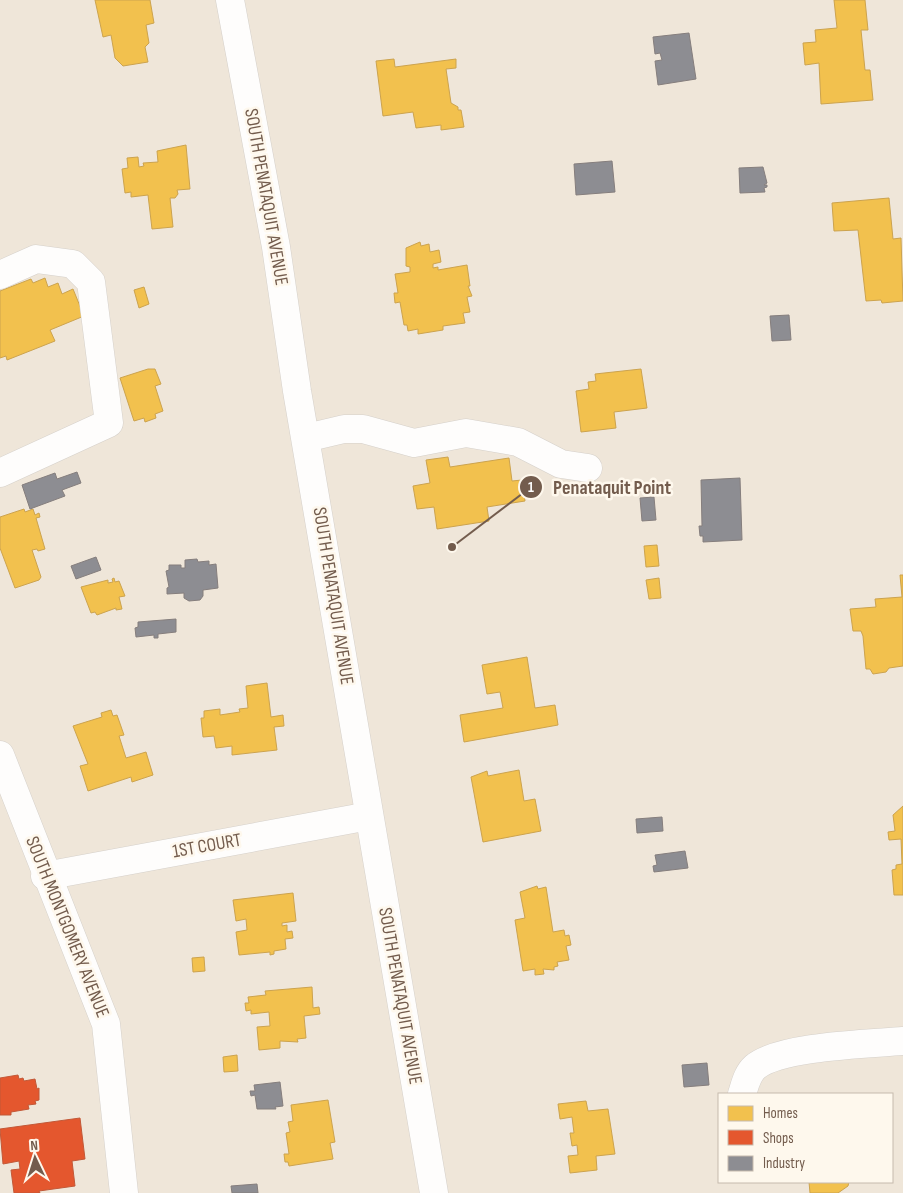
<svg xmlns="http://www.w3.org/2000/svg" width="903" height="1193" viewBox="0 0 903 1193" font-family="'Sofia Sans Condensed',sans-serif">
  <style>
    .residential { fill: #efe6d9; fill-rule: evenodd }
    .homes { fill: #f2c14e; stroke: #cca34e }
    .shops { fill: #e4572e; stroke: #c25837 }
    .industry { fill: #8d8d92; stroke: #857e7d }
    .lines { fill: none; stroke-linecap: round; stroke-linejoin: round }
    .minor-casing { stroke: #d5d0ca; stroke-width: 29 }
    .minor { stroke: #fefdfc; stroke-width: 28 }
    .labels { text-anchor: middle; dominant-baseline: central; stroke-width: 5; stroke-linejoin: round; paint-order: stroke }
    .street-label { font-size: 19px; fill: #735c4d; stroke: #fef8ed }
    .leader { fill: none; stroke: #735c4d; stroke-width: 2 }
    .callout-dot { fill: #735c4d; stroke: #fef8ed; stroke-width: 2 }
    .mark-label { font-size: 15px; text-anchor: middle; font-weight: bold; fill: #fff }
    .callout-label { font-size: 20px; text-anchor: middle; font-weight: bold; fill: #735c4d; stroke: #fef8ed; stroke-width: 5; stroke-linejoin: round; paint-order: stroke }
  </style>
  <rect width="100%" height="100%" fill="#f6f3eb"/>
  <path class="residential" d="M0,0H903V1193H0ZM719,1094H892V1182H719Z"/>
  <g class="homes">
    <polygon points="95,0 150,0 154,23 146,25 149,43 145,47 148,62 123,66 115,58 111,35 103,37"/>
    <polygon points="834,0 865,0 868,30 861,30 865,70 870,70 873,100 821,104 819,63 805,65 803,43 816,42 815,30 837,28"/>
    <polygon points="394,59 395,67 456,59 456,68 446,69 451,103 458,107 458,110 461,110 464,127 441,130 441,125 416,128 413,112 383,116 376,61"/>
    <polygon points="186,145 190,189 177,190 178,194 175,198 170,198 173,227 152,229 148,195 131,197 131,192 125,193 122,169 128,168 127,158 138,157 139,167 144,166 143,163 158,162 157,151"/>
    <polygon points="889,198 893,239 901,238 903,301 882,303 881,300 866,301 858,230 834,231 832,203"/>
    <polygon points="420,242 421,246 429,244 430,252 439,250 441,262 433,264 433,268 438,267 438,270 467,265 470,286 468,286 472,296 467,297 470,312 463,313 465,323 443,326 443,330 418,334 418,329 408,331 407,325 404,325 400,302 395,303 394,293 398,293 395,274 410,272 410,267 406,266 406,248"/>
    <polygon points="45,278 48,287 58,283 62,294 73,289 84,316 50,330 55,341 7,360 6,356 0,358 0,291 31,279 33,283"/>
    <polygon points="144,287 149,304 139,308 134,290"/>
    <polygon points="148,369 155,369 161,384 155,386 163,411 155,414 156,418 145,422 144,418 134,421 120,378"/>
    <polygon points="641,369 647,408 614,412 616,428 581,432 576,391 589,389 588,382 596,381 595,374"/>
    <polygon points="448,457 450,467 509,458 512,481 522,480 525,501 487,507 489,521 437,529 434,507 417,509 413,486 430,483 426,460"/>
    <polygon points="24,509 25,512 33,509 35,515 39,513 40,517 36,518 45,549 38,551 37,549 32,550 41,577 39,580 15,588 0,548 0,517"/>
    <polygon points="657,545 659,566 646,567 644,546"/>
    <polygon points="900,575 903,575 903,666 889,668 886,672 873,674 870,669 866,669 863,636 861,631 853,631 850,609 876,607 875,599 902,597"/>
    <polygon points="114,578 115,582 119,581 125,596 119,597 122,609 116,610 116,608 97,615 95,612 91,613 81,587 108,580 108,583 113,582 112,579"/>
    <polygon points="659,578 661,598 649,599 646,580"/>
    <polygon points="527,657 535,708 555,705 558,725 464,742 460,715 503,708 500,692 487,694 482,665"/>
    <polygon points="267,683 271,717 283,715 284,726 274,727 277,750 232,755 232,746 216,748 214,736 203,737 201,718 204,718 204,711 220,709 220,715 240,712 239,709 248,708 246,686"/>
    <polygon points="111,710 113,716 117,715 124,735 119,736 126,758 146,752 153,775 132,782 131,777 88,791 80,766 88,764 73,726 102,717 101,713"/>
    <polygon points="519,770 524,801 535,799 541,831 483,842 471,777 487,771 488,776"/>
    <polygon points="903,806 903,895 894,895 892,870 896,869 896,865 902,864 901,839 889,840 888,832 895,831 893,815"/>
    <polygon points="537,886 538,889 546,887 553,932 564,930 565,936 569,935 571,945 566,946 569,960 557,962 558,966 554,967 554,970 543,969 544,974 535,975 535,969 523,971 515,920 525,918 520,892"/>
    <polygon points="293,893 296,921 282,923 282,926 287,925 287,932 292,931 293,938 285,939 286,949 274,951 274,954 270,955 270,952 239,955 236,932 247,930 246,919 236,921 233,900"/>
    <polygon points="204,957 205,971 193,972 192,958"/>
    <polygon points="312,987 313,1008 319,1007 320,1014 304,1016 306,1038 297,1039 298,1042 280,1041 280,1048 259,1050 257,1027 270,1026 269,1012 251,1014 251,1010 246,1011 245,1003 249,1003 248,997 266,995 265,991"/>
    <polygon points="237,1055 238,1071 224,1072 223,1057"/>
    <polygon points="328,1100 335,1142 330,1143 333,1159 289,1166 288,1162 285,1162 284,1154 289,1154 286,1133 290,1132 288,1122 293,1121 291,1105"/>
    <polygon points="586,1101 588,1111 608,1109 615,1154 596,1156 597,1170 570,1173 568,1156 578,1155 577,1145 572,1146 570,1133 574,1133 572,1117 560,1119 558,1104"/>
    <polygon points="806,1182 849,1182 848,1186 838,1193 810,1193 809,1182"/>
  </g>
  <g class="shops">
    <polygon points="18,1075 19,1079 23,1078 24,1081 35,1079 37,1089 39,1088 39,1100 35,1101 36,1104 28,1105 29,1109 11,1112 11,1115 0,1115 0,1078"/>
    <polygon points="80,1118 85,1159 72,1161 75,1186 39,1191 40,1193 14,1193 11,1170 20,1169 19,1161 3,1164 0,1129"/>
  </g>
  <g class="industry">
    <polygon points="689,33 696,79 658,85 655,61 662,60 660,53 655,54 653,37"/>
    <polygon points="612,161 615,192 576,195 574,164"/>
    <polygon points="763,167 767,183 764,185 767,185 767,187 764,188 765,192 740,193 739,168"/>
    <polygon points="789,315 791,340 772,341 770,316"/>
    <polygon points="77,472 81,483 62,490 65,496 30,509 22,485 55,473 57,479"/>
    <polygon points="740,478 742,540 703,542 703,536 700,536 699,526 702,526 701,480"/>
    <polygon points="654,497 656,520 642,521 640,498"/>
    <polygon points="96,557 101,570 76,579 71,566"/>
    <polygon points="197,559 198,562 209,561 209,565 216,564 218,588 203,590 203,596 200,600 189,601 184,598 184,593 167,594 167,588 169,587 166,571 169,570 169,565 181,565 181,568 185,568 185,560"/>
    <polygon points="176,619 176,632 158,634 158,638 154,638 154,635 136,637 135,628 138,627 138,622"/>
    <polygon points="662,817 663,831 637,833 636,819"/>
    <polygon points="685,851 688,868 654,872 653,866 657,865 655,855"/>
    <polygon points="707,1063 709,1085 684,1087 682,1065"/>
    <polygon points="280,1082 283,1106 275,1107 276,1109 257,1109 255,1095 251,1096 250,1091 255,1091 254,1085"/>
    <polygon points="257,1184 258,1193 232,1193 231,1186"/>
  </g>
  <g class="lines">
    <defs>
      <g id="minor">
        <polyline points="230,0 276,247 297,391 434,1193"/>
        <polyline points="0,275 36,259 73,264 91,282 109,423 0,473"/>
        <polyline points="306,438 344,429 363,429 414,443 466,433 518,442 561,464 588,468"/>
        <polyline points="0,755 106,1024 124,1193"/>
        <polyline points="45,876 369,816"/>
        <path d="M742,1094C745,1085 747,1074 755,1067C780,1046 868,1044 903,1041"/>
      </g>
    </defs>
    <use href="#minor" class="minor-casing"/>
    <use href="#minor" class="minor"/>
  </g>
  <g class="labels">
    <g class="street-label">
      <text transform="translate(266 197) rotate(80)">SOUTH PENATAQUIT AVENUE</text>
      <text transform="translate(333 596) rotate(81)">SOUTH PENATAQUIT AVENUE</text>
      <text transform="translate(207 846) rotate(-10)">1ST COURT</text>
      <text transform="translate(67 927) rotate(68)">SOUTH MONTGOMERY AVENUE</text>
      <text transform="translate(400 996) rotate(80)">SOUTH PENATAQUIT AVENUE</text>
    </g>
  </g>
  <path class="leader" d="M452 547L531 487"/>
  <g class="callout-dot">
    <circle cx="452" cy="547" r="5"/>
    <circle cx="531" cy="487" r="12"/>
  </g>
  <g class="mark-label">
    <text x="531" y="492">1</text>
  </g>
  <g class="callout-label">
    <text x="612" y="494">Penataquit Point</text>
  </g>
  <rect x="718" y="1093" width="175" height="90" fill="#fef8ed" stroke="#c6baad"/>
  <rect x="728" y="1106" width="25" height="15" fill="#f2c14e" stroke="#c6baad"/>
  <text x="763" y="1118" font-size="15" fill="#735c4d">Homes</text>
  <rect x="728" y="1130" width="25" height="15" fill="#e4572e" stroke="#c6baad"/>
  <text x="763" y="1143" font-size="15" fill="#735c4d">Shops</text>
  <rect x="728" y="1156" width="25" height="15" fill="#8d8d92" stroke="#c6baad"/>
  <text x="763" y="1168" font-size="15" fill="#735c4d">Industry</text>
  <g transform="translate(35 1158) rotate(356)" stroke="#fef8ed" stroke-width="4" paint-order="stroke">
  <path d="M0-4L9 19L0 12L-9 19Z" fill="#735c4d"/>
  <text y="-8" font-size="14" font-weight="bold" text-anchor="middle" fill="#735c4d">N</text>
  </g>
</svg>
